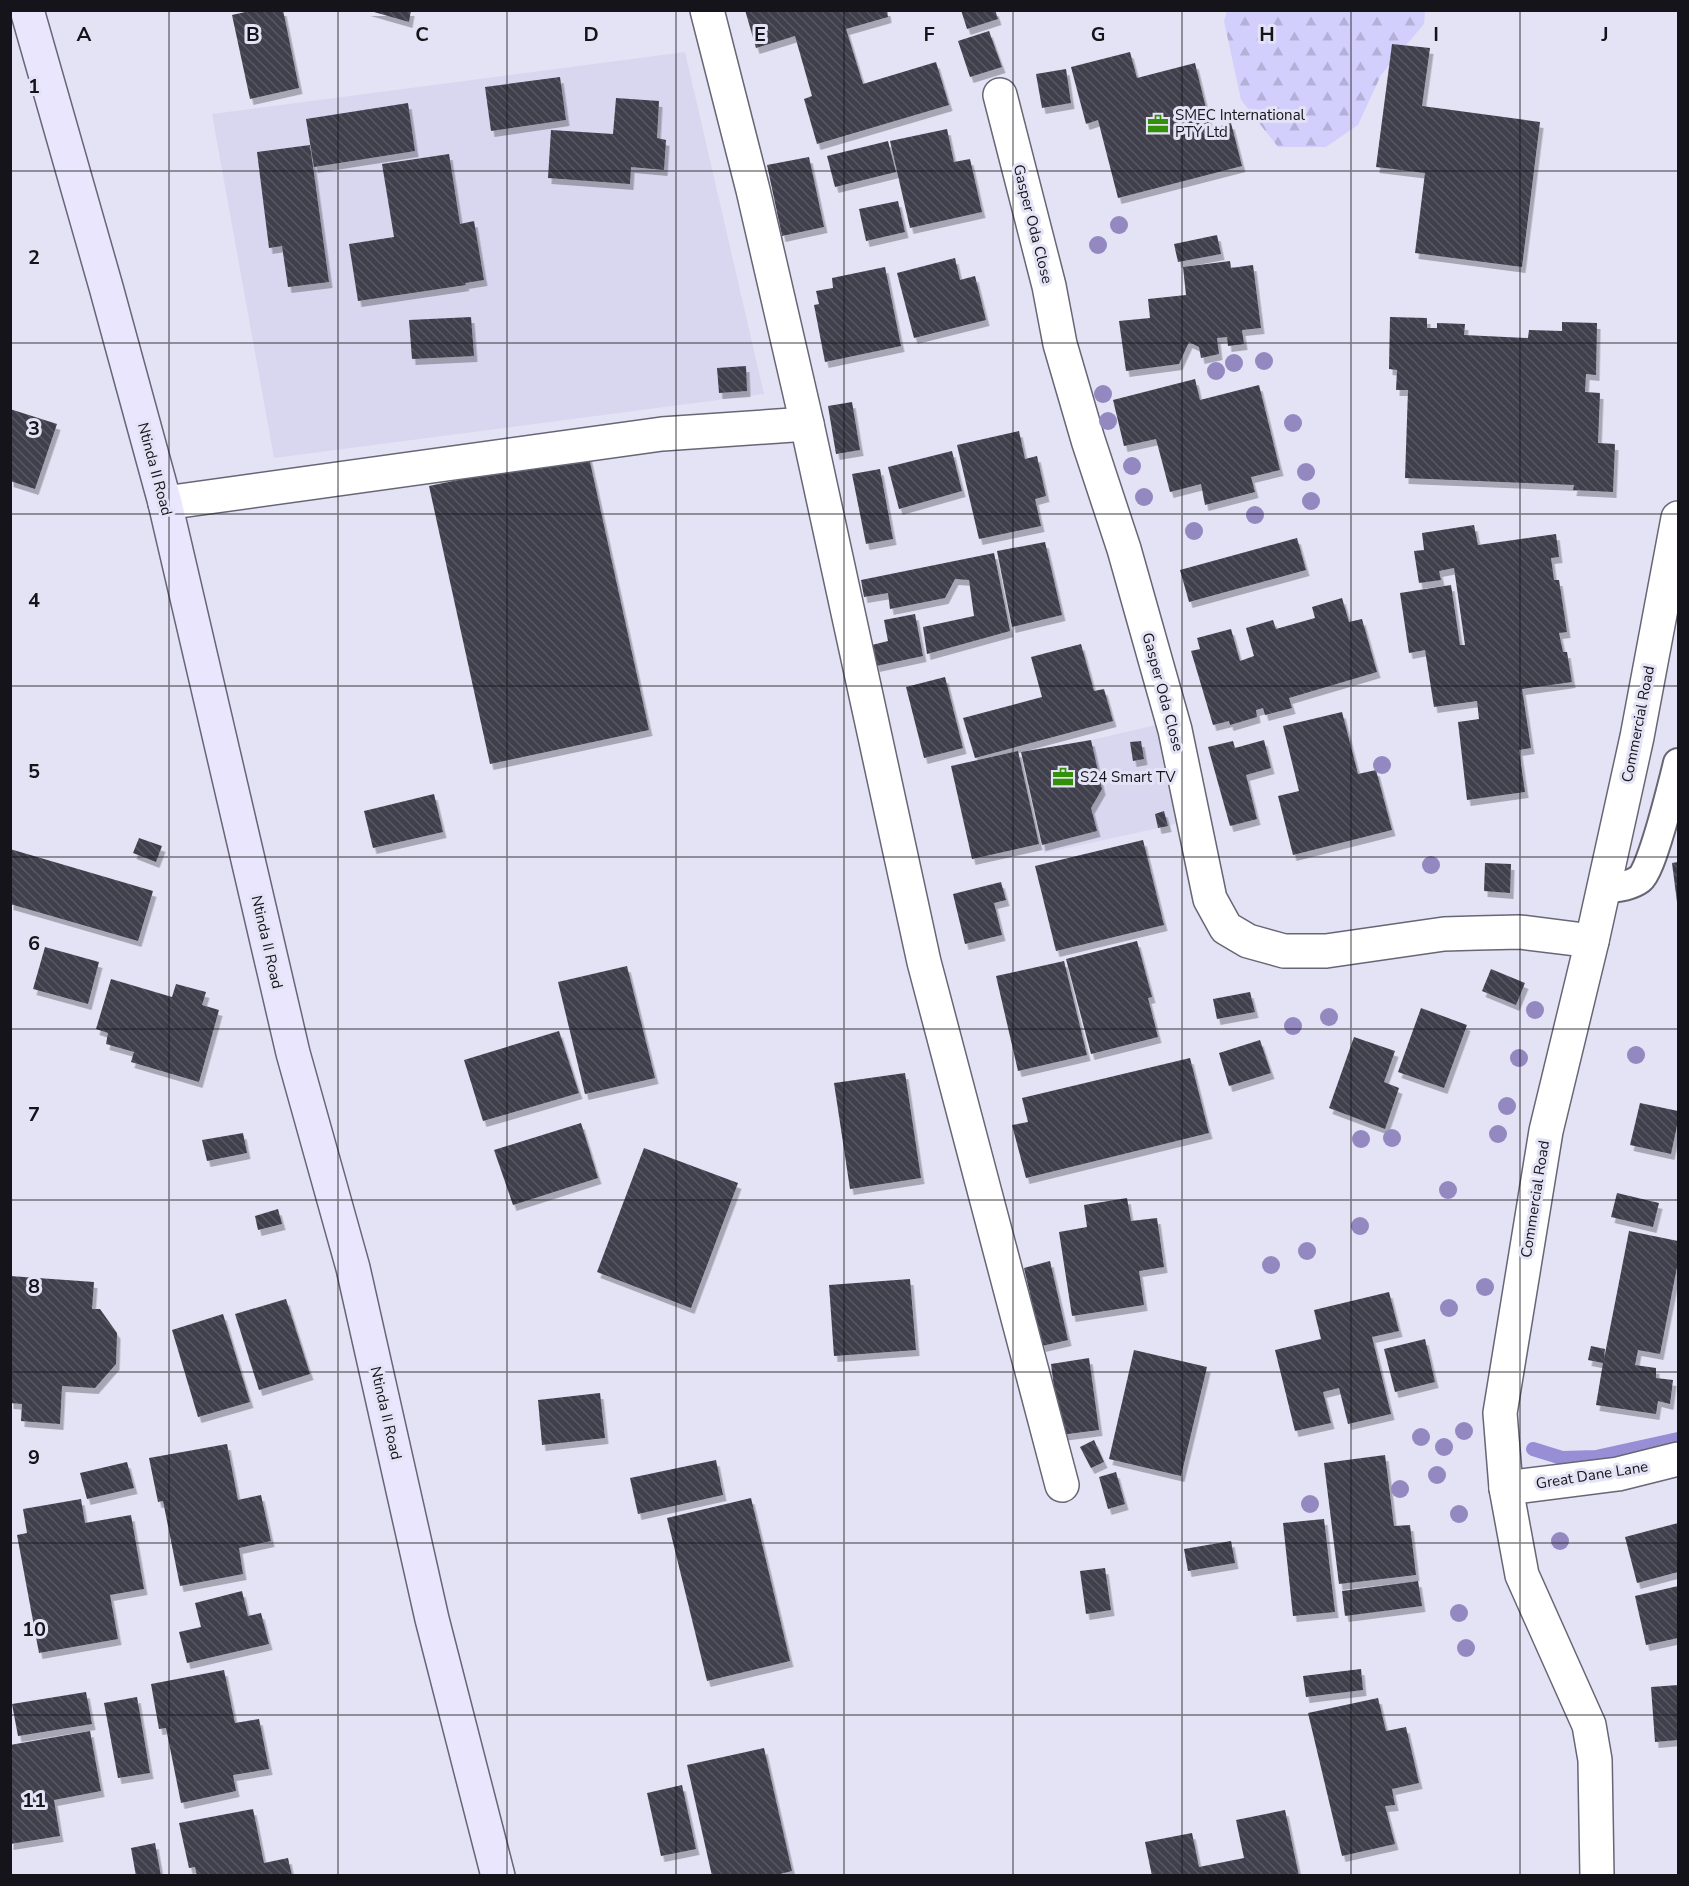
<svg xmlns="http://www.w3.org/2000/svg" width="1689" height="1886" viewBox="0 0 1689 1886" font-family="'Nunito Sans',sans-serif">
  <style>
    .built { fill: #d9d7ef }
    .forest { fill: url(#forest-firs) }
    .lines { fill: none; stroke-linecap: round; stroke-linejoin: round }
    .stream { stroke: #988ed6; stroke-width: 14 }
    .building { fill: url(#building-back-hatch); filter: url(#shadow) }
    .lane-casing { stroke: #676675; stroke-width: 32 }
    .street-casing { stroke: #676675; stroke-width: 36 }
    .secondary-casing { stroke: #676675; stroke-width: 36 }
    .lane { stroke: #fff; stroke-width: 28 }
    .street { stroke: #fff; stroke-width: 33 }
    .secondary { stroke: #e9e6fe; stroke-width: 33 }
    .tree { fill: #9388bf }
    .grid { fill: none; stroke: #15141a; stroke-width: 1.5; stroke-opacity: 0.55 }
    .labels { text-anchor: middle; dominant-baseline: central; stroke-width: 6; stroke-linejoin: round; paint-order: stroke }
    .poi-label { font-size: 15px; fill: #15141a; stroke: #e4e3f5; text-anchor: start }
    .street-label { font-size: 15px; fill: #15141a; stroke: #e4e3f5 }
    .grid-label { font-size: 20px; text-anchor: middle; font-weight: bold; fill: #15141a; stroke: #e4e3f5; stroke-width: 6; stroke-linejoin: round; paint-order: stroke }
  </style>
  <defs>
    <pattern id="forest-firs" width="22" height="20" patternUnits="userSpaceOnUse" patternTransform="scale(1.5)"><rect width="22" height="20" fill="#d3cffd"/><path d="M5 1l3.5 6h-7zM16 11l3.5 6h-7z" fill="#b4b1d8"/></pattern>
    <pattern id="building-back-hatch" width="6" height="6" patternUnits="userSpaceOnUse" patternTransform="scale(1.5)"><rect width="6" height="6" fill="#413f4d"/><path d="M-1 5l2 2M0 0l6 6M5-1l2 2" fill="none" stroke="#595763"/></pattern>
    <filter id="shadow"><feDropShadow dx="3.5" dy="6" stdDeviation="0" flood-color="#0004"/></filter>
  </defs>
  <rect width="100%" height="100%" fill="#e4e3f5"/>
  <g class="built">
    <polygon points="685,52 764,394 274,458 212,114"/>
    <polygon points="1156,725 1180,822 1168,826 1044,853 1021,752 1091,740"/>
  </g>
  <polygon class="forest" points="1227,11 1425,11 1424,24 1381,75 1358,125 1326,147 1278,147 1241,100 1224,21"/>
  <g class="lines">
    <polyline class="stream" points="1533,1449 1562,1458 1596,1457 1678,1439"/>
  </g>
  <g class="building">
    <polygon points="254,10 283,10 299,88 250,99 232,15"/>
    <polygon points="367,10 411,10 409,22"/>
    <polygon points="745,10 887,10 888,17 846,29 863,84 936,62 949,105 817,144 804,99 812,96 795,36 756,48"/>
    <polygon points="961,10 995,10 998,19 967,29"/>
    <polygon points="989,31 1002,67 970,77 958,41"/>
    <polygon points="1392,44 1430,48 1422,106 1540,122 1522,267 1415,253 1425,173 1376,167"/>
    <polygon points="1130,52 1137,78 1195,63 1211,129 1231,123 1242,166 1118,198 1098,120 1086,124 1071,67"/>
    <polygon points="1066,69 1071,103 1042,108 1036,74"/>
    <polygon points="560,77 566,120 491,131 485,87"/>
    <polygon points="616,98 659,101 657,138 666,140 664,170 631,167 630,184 548,178 551,130 613,134"/>
    <polygon points="408,103 415,151 314,167 306,119"/>
    <polygon points="947,129 954,162 970,159 982,212 910,228 890,141"/>
    <polygon points="888,141 896,172 835,187 827,156"/>
    <polygon points="310,145 329,282 288,287 282,246 269,248 257,152"/>
    <polygon points="449,154 460,224 474,221 484,280 465,283 466,285 358,301 349,244 394,237 382,164"/>
    <polygon points="809,157 824,227 782,236 767,165"/>
    <polygon points="898,201 905,232 866,241 859,209"/>
    <polygon points="1217,235 1221,254 1178,262 1174,244"/>
    <polygon points="955,258 960,280 975,276 986,320 914,338 897,273"/>
    <polygon points="1230,261 1231,268 1253,265 1261,328 1242,330 1244,344 1228,346 1227,337 1217,338 1219,354 1201,358 1199,347 1189,342 1179,364 1126,371 1119,321 1150,318 1148,299 1186,295 1183,267"/>
    <polygon points="885,267 901,346 825,362 814,305 819,304 816,291 833,288 832,278"/>
    <polygon points="471,317 474,356 412,359 409,320"/>
    <polygon points="1390,317 1427,318 1427,328 1437,328 1437,323 1465,324 1464,335 1528,338 1529,330 1562,331 1562,322 1597,323 1596,375 1586,374 1585,392 1600,393 1598,443 1615,444 1613,492 1573,490 1574,485 1405,478 1408,390 1396,390 1397,370 1389,369"/>
    <polygon points="746,366 747,391 719,393 717,368"/>
    <polygon points="1195,379 1200,400 1259,385 1280,470 1251,477 1255,492 1205,505 1201,484 1170,492 1156,439 1124,446 1113,400"/>
    <polygon points="852,402 860,450 836,454 828,406"/>
    <polygon points="10,409 57,424 35,489 10,481"/>
    <polygon points="1019,431 1025,459 1037,456 1046,496 1035,499 1041,526 979,539 957,445"/>
    <polygon points="952,451 962,491 899,509 888,467"/>
    <polygon points="588,453 649,730 490,764 429,486"/>
    <polygon points="880,469 893,539 866,544 852,474"/>
    <polygon points="1474,525 1478,545 1556,534 1559,557 1551,558 1554,580 1559,580 1567,632 1559,633 1563,652 1567,652 1572,682 1522,689 1531,748 1519,750 1525,792 1467,800 1458,722 1479,719 1477,701 1434,707 1425,650 1409,653 1400,593 1451,585 1460,645 1465,645 1454,568 1439,571 1441,580 1419,583 1414,551 1424,550 1422,533"/>
    <polygon points="1297,538 1306,570 1189,602 1180,570"/>
    <polygon points="1045,542 1062,615 1012,627 997,551"/>
    <polygon points="994,553 1010,631 927,654 923,627 974,616 969,580 955,579 945,598 890,609 888,593 864,597 861,580"/>
    <polygon points="1342,598 1349,622 1362,619 1377,672 1289,698 1292,708 1265,715 1263,708 1256,710 1257,717 1230,725 1229,721 1213,725 1191,651 1200,649 1197,638 1231,629 1240,661 1254,656 1246,628 1273,620 1276,629 1315,618 1312,607"/>
    <polygon points="915,614 923,656 876,666 872,645 888,641 884,620"/>
    <polygon points="1081,644 1094,691 1104,689 1113,721 975,758 963,718 1042,697 1031,657"/>
    <polygon points="945,677 963,748 924,758 906,687"/>
    <polygon points="1342,712 1358,774 1376,770 1392,830 1293,855 1278,796 1299,791 1283,726"/>
    <polygon points="1091,740 1102,789 1091,808 1097,831 1042,845 1021,752"/>
    <polygon points="1264,740 1271,768 1246,775 1257,819 1230,826 1208,747 1233,741 1235,748"/>
    <polygon points="1141,741 1144,759 1133,761 1130,742"/>
    <polygon points="1018,751 1039,844 972,859 951,766"/>
    <polygon points="434,794 443,832 373,848 364,811"/>
    <polygon points="1164,811 1168,826 1158,828 1155,814"/>
    <polygon points="139,838 162,846 156,862 133,853"/>
    <polygon points="1143,840 1164,925 1056,951 1035,866"/>
    <polygon points="10,849 153,891 138,941 10,904"/>
    <polygon points="1678,862 1678,902 1677,902 1672,863"/>
    <polygon points="1485,863 1511,864 1510,893 1484,891"/>
    <polygon points="1001,882 1006,900 994,903 1002,935 965,944 953,894"/>
    <polygon points="1137,941 1152,997 1148,998 1158,1037 1091,1054 1066,959"/>
    <polygon points="45,947 99,962 88,1004 33,989"/>
    <polygon points="1064,961 1087,1055 1018,1071 996,976"/>
    <polygon points="627,966 655,1078 585,1094 558,982"/>
    <polygon points="1491,969 1525,983 1516,1005 1482,991"/>
    <polygon points="111,979 172,997 176,984 206,992 202,1005 219,1010 199,1082 131,1062 134,1052 106,1044 108,1033 96,1029"/>
    <polygon points="1250,992 1255,1012 1217,1019 1213,999"/>
    <polygon points="1421,1008 1467,1025 1444,1088 1398,1072"/>
    <polygon points="559,1031 579,1093 483,1121 464,1060"/>
    <polygon points="1354,1037 1395,1051 1384,1082 1399,1088 1385,1129 1329,1108"/>
    <polygon points="1260,1040 1271,1073 1229,1086 1219,1053"/>
    <polygon points="1190,1058 1209,1133 1026,1178 1012,1125 1028,1122 1022,1098"/>
    <polygon points="905,1073 921,1178 850,1189 834,1083"/>
    <polygon points="1640,1103 1678,1111 1678,1121 1671,1154 1630,1145"/>
    <polygon points="581,1123 598,1178 513,1205 494,1150"/>
    <polygon points="243,1133 247,1153 207,1161 202,1140"/>
    <polygon points="644,1148 738,1183 691,1308 597,1272"/>
    <polygon points="1617,1193 1659,1203 1653,1227 1611,1217"/>
    <polygon points="1127,1198 1131,1221 1157,1218 1164,1267 1139,1271 1144,1305 1072,1316 1059,1232 1087,1227 1084,1205"/>
    <polygon points="278,1209 282,1224 258,1230 255,1216"/>
    <polygon points="1629,1231 1678,1241 1678,1262 1660,1354 1638,1350 1635,1365 1656,1368 1656,1378 1673,1380 1670,1404 1658,1401 1656,1414 1596,1405 1603,1363 1588,1360 1591,1346 1605,1349 1604,1359"/>
    <polygon points="1050,1261 1068,1340 1042,1346 1024,1268"/>
    <polygon points="10,1276 94,1282 92,1309 100,1309 117,1333 116,1364 95,1388 62,1386 60,1424 21,1421 22,1404 10,1403"/>
    <polygon points="910,1279 916,1350 834,1356 829,1285"/>
    <polygon points="1389,1292 1399,1331 1372,1337 1391,1414 1348,1424 1339,1388 1323,1392 1331,1423 1295,1431 1275,1350 1321,1339 1314,1310"/>
    <polygon points="286,1299 310,1374 259,1390 235,1314"/>
    <polygon points="223,1314 250,1402 198,1417 172,1330"/>
    <polygon points="1425,1339 1435,1382 1395,1392 1384,1349"/>
    <polygon points="1134,1350 1207,1367 1181,1476 1109,1459"/>
    <polygon points="1089,1358 1099,1430 1060,1435 1051,1364"/>
    <polygon points="600,1393 605,1438 542,1445 538,1400"/>
    <polygon points="1094,1440 1104,1462 1091,1468 1080,1447"/>
    <polygon points="227,1444 238,1500 261,1495 271,1541 239,1548 243,1574 180,1586 163,1501 158,1502 149,1458"/>
    <polygon points="1385,1455 1394,1526 1410,1525 1416,1575 1339,1584 1324,1463"/>
    <polygon points="716,1460 723,1495 638,1514 630,1478"/>
    <polygon points="127,1462 134,1488 87,1499 80,1473"/>
    <polygon points="1116,1472 1125,1504 1108,1509 1099,1477"/>
    <polygon points="751,1498 790,1661 707,1681 667,1518"/>
    <polygon points="81,1499 85,1523 131,1515 144,1589 110,1595 118,1639 39,1653 17,1535 27,1533 23,1509"/>
    <polygon points="1324,1519 1335,1612 1293,1616 1283,1523"/>
    <polygon points="1678,1523 1678,1572 1637,1583 1625,1537"/>
    <polygon points="1231,1541 1235,1563 1188,1571 1184,1549"/>
    <polygon points="1105,1568 1111,1610 1086,1614 1080,1571"/>
    <polygon points="1418,1581 1422,1606 1345,1616 1342,1591"/>
    <polygon points="1678,1586 1678,1638 1646,1645 1635,1596"/>
    <polygon points="242,1591 248,1616 261,1613 269,1644 187,1663 179,1632 201,1627 195,1603"/>
    <polygon points="1361,1669 1363,1690 1306,1697 1303,1676"/>
    <polygon points="224,1670 235,1723 259,1719 269,1769 233,1775 236,1791 181,1803 166,1728 159,1729 151,1684"/>
    <polygon points="1678,1685 1678,1740 1655,1742 1651,1687"/>
    <polygon points="86,1692 92,1724 18,1736 12,1704"/>
    <polygon points="137,1697 150,1773 118,1778 104,1703"/>
    <polygon points="1378,1698 1386,1731 1406,1727 1419,1783 1392,1789 1395,1805 1385,1806 1395,1844 1342,1856 1308,1713"/>
    <polygon points="90,1731 101,1791 54,1800 60,1836 10,1844 10,1745"/>
    <polygon points="764,1748 792,1871 772,1876 712,1876 687,1765"/>
    <polygon points="682,1785 696,1849 661,1856 647,1793"/>
    <polygon points="253,1809 264,1863 288,1858 292,1876 197,1876 195,1867 189,1868 179,1823"/>
    <polygon points="1285,1810 1299,1876 1152,1876 1145,1842 1192,1833 1199,1867 1244,1858 1236,1820"/>
    <polygon points="155,1843 161,1876 136,1876 131,1848"/>
  </g>
  <g class="lines">
    <defs>
      <path id="lane" d="M1603,889C1616,887 1629,887 1640,879C1652,870 1673,783 1678,763"/>
      <g id="street">
        <polyline points="707,10 753,190 807,424 924,962 1062,1485"/>
        <polyline points="1000,95 1049,286 1060,344 1088,440 1124,549 1175,730 1210,899 1226,928 1248,941 1284,951 1326,951 1444,934 1477,933 1520,932 1592,941"/>
        <polyline points="165,503 662,434 807,424"/>
        <polyline points="1506,1488 1618,1474 1678,1459"/>
        <polyline points="1597,1876 1595,1760 1589,1725 1522,1575 1506,1488 1500,1413 1546,1131 1592,941 1637,737 1678,518"/>
      </g>
      <polyline id="secondary" points="27,10 106,287 165,503 293,1053 353,1268 432,1619 498,1876"/>
    </defs>
    <use href="#lane" class="lane-casing"/>
    <use href="#street" class="street-casing"/>
    <use href="#secondary" class="secondary-casing"/>
    <use href="#lane" class="lane"/>
    <use href="#street" class="street"/>
    <use href="#secondary" class="secondary"/>
  </g>
  <g class="tree">
    <circle cx="1119" cy="225" r="9"/>
    <circle cx="1098" cy="245" r="9"/>
    <circle cx="1264" cy="361" r="9"/>
    <circle cx="1234" cy="363" r="9"/>
    <circle cx="1216" cy="371" r="9"/>
    <circle cx="1103" cy="394" r="9"/>
    <circle cx="1108" cy="421" r="9"/>
    <circle cx="1293" cy="423" r="9"/>
    <circle cx="1132" cy="466" r="9"/>
    <circle cx="1306" cy="472" r="9"/>
    <circle cx="1144" cy="497" r="9"/>
    <circle cx="1311" cy="501" r="9"/>
    <circle cx="1255" cy="515" r="9"/>
    <circle cx="1194" cy="531" r="9"/>
    <circle cx="1382" cy="765" r="9"/>
    <circle cx="1431" cy="865" r="9"/>
    <circle cx="1535" cy="1010" r="9"/>
    <circle cx="1329" cy="1017" r="9"/>
    <circle cx="1293" cy="1026" r="9"/>
    <circle cx="1636" cy="1055" r="9"/>
    <circle cx="1519" cy="1058" r="9"/>
    <circle cx="1507" cy="1106" r="9"/>
    <circle cx="1498" cy="1134" r="9"/>
    <circle cx="1392" cy="1138" r="9"/>
    <circle cx="1361" cy="1139" r="9"/>
    <circle cx="1448" cy="1190" r="9"/>
    <circle cx="1360" cy="1226" r="9"/>
    <circle cx="1307" cy="1251" r="9"/>
    <circle cx="1271" cy="1265" r="9"/>
    <circle cx="1485" cy="1287" r="9"/>
    <circle cx="1449" cy="1308" r="9"/>
    <circle cx="1464" cy="1431" r="9"/>
    <circle cx="1421" cy="1437" r="9"/>
    <circle cx="1444" cy="1447" r="9"/>
    <circle cx="1437" cy="1475" r="9"/>
    <circle cx="1400" cy="1489" r="9"/>
    <circle cx="1310" cy="1504" r="9"/>
    <circle cx="1459" cy="1514" r="9"/>
    <circle cx="1560" cy="1541" r="9"/>
    <circle cx="1459" cy="1613" r="9"/>
    <circle cx="1466" cy="1648" r="9"/>
  </g>
  <path class="grid" d="M169,10V1876M338,10V1876M507,10V1876M676,10V1876M844,10V1876M1013,10V1876M1182,10V1876M1351,10V1876M1520,10V1876M10,171H1678M10,343H1678M10,514H1678M10,686H1678M10,857H1678M10,1029H1678M10,1200H1678M10,1372H1678M10,1543H1678M10,1715H1678"/>
  <defs>
    <symbol id="office-bare" viewBox="-9 -9 18 18"><path d="M-6-3h4V-5.5h4V-3h4V5H-6ZM-1-4.5V-3h2v-1.5ZM-6 0V1H6V0Z" fill="#329109" stroke="#e4e3f5" stroke-width="2.5" paint-order="stroke"/></symbol>
  </defs>
  <g fill-rule="evenodd">
    <use href="#office-bare" x="1143" y="109" width="30" height="30"/>
    <use href="#office-bare" x="1048" y="762" width="30" height="30"/>
  </g>
  <g class="labels">
    <g class="poi-label">
      <text x="1175" y="115">SMEC International<tspan x="1175" dy="17">PTY Ltd</tspan></text>
      <text x="1080" y="777">S24 Smart TV</text>
    </g>
    <g class="street-label">
      <text transform="translate(1033 224) rotate(76)">Gasper Oda Close</text>
      <text transform="translate(155 469) rotate(75)">Ntinda II Road</text>
      <text transform="translate(1163 692) rotate(75)">Gasper Oda Close</text>
      <text transform="translate(1638 724) rotate(-79)">Commercial Road</text>
      <text transform="translate(267 942) rotate(77)">Ntinda II Road</text>
      <text transform="translate(1535 1199) rotate(-81)">Commercial Road</text>
      <text transform="translate(386 1413) rotate(77)">Ntinda II Road</text>
      <text transform="translate(1592 1475) rotate(-9)">Great Dane Lane</text>
    </g>
  </g>
  <g class="grid-label">
    <text x="84" y="41">A</text>
    <text x="253" y="41">B</text>
    <text x="422" y="41">C</text>
    <text x="591" y="41">D</text>
    <text x="760" y="41">E</text>
    <text x="929" y="41">F</text>
    <text x="1098" y="41">G</text>
    <text x="1267" y="41">H</text>
    <text x="1436" y="41">I</text>
    <text x="1605" y="41">J</text>
    <text x="34" y="93">1</text>
    <text x="34" y="264">2</text>
    <text x="34" y="435">3</text>
    <text x="34" y="607">4</text>
    <text x="34" y="778">5</text>
    <text x="34" y="950">6</text>
    <text x="34" y="1121">7</text>
    <text x="34" y="1293">8</text>
    <text x="34" y="1464">9</text>
    <text x="34" y="1636">10</text>
    <text x="34" y="1807">11</text>
  </g>
  <rect width="1689" height="1886" fill="none" stroke="#15141a" stroke-width="24"/>
</svg>
